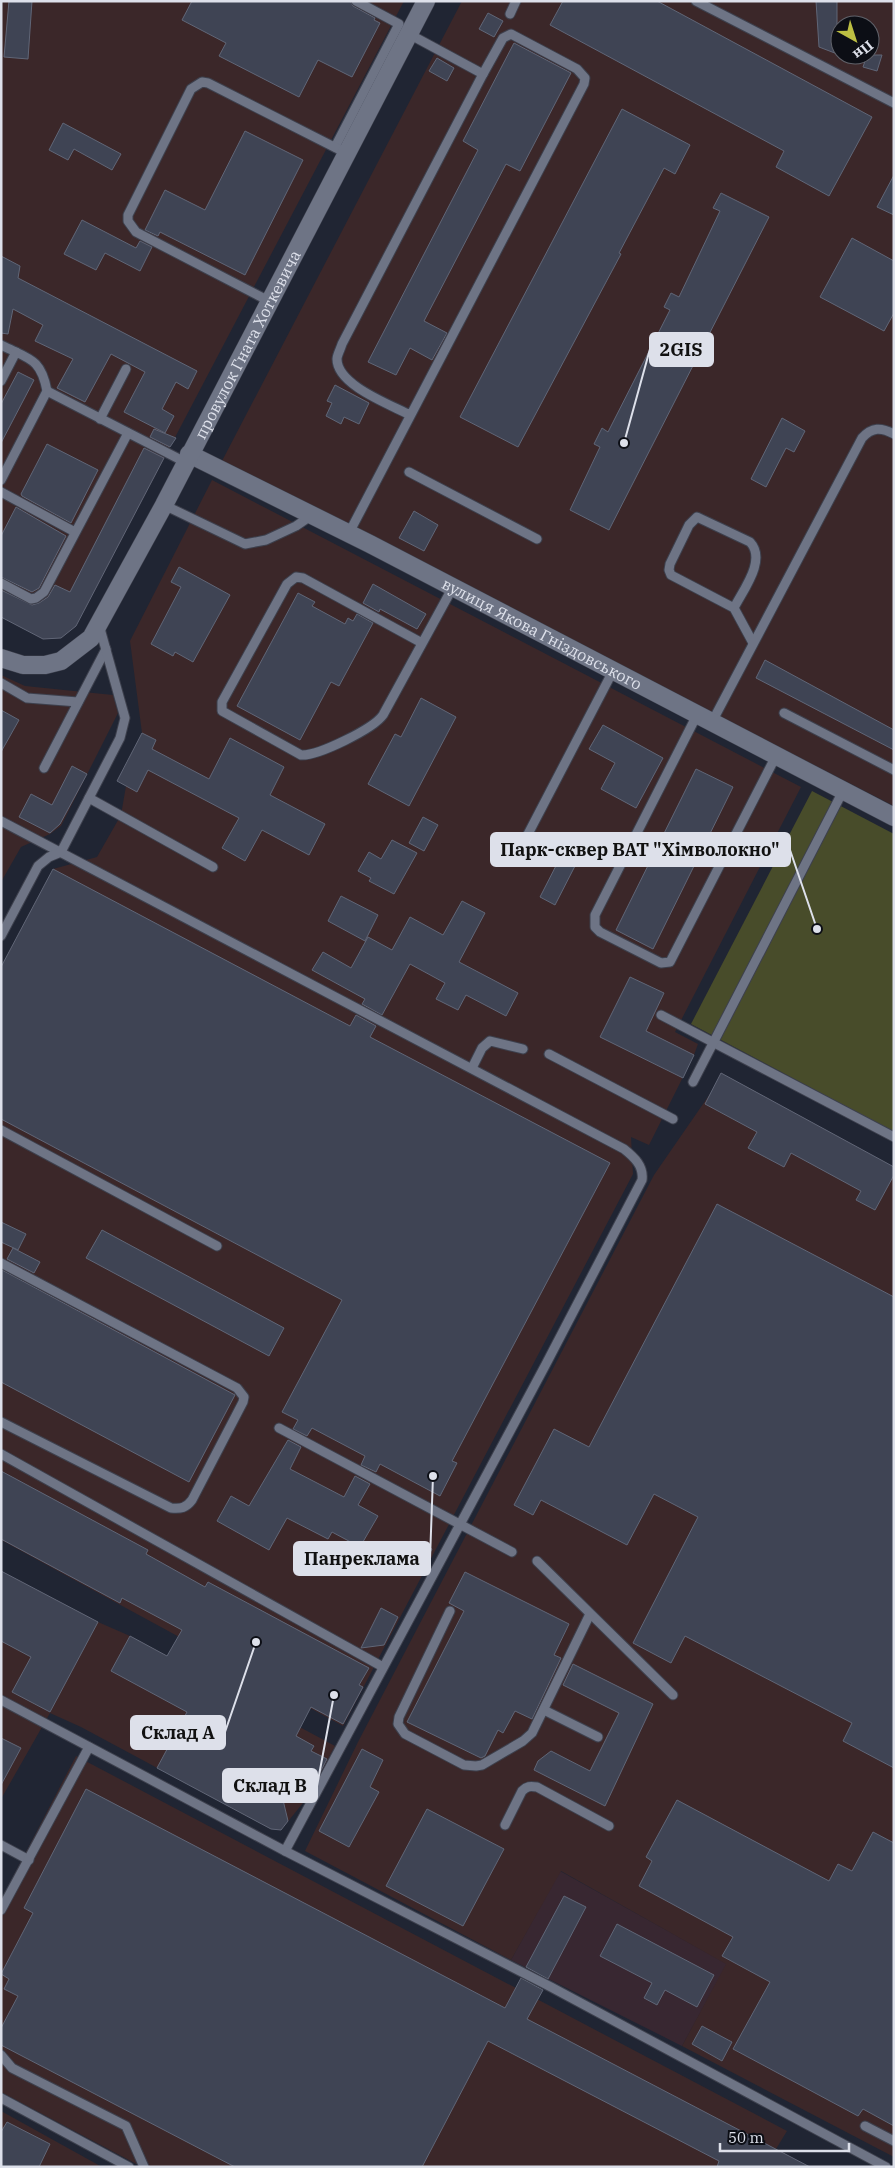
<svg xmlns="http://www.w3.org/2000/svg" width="895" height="2168" viewBox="0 0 895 2168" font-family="'IBM Plex Serif',serif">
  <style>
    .commercial { fill: #382731 }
    .industrial { fill: #3b2729; fill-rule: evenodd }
    .green { fill: #484c2a }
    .building { fill: #3f4454; stroke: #606677 }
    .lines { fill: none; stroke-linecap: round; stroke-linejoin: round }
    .lane-casing { stroke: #3d404d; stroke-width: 11 }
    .street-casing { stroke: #3d404d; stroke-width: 19 }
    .lane { stroke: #6e7485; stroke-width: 9 }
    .street { stroke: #6e7485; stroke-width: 18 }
    .labels { text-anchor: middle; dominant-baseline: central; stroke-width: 5; stroke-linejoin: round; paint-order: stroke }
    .street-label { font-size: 16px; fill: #dde0ea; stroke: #0c0e15 }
    .leader { fill: none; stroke: #dde0ea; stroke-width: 2 }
    .callout-dot { fill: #dde0ea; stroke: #0c0e15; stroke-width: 2 }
    .callout { fill: #dde0ea; stroke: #dde0ea; stroke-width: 2 }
    .callout-label { font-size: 18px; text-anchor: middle; font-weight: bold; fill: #111 }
  </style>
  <rect width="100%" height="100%" fill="#202533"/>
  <polygon class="commercial" points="560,1871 727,1964 682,2046 511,1960"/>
  <g class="industrial">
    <polygon points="1,1 404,1 76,626 61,638 43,639 1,617"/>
    <path d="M462,1H894V806L222,461ZM840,25H870V55H840Z"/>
    <polygon points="212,480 801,787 675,1032 698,1044 694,1055 649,1145 631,1137 633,1174 343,1726 1,1540 1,967 53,869 97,857 121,815 126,786 117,781 142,733 130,641"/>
    <polygon points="1,675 25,686 113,695 118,713 61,826 50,834 21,847 1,882"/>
    <polygon points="721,1073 894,1167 894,2157 682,2046 726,1964 561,1871 511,1960 305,1851 358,1742 654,1175 712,1091"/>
    <polygon points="1,1571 98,1622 130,1636 335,1746 307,1798 281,1830 271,1829 81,1727 50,1713 1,1799"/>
    <polygon points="76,1756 787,2131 776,2149 810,2167 142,2167 1,2092 1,1900"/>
    <polygon points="1,2111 102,2167 1,2167"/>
  </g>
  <polygon class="green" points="812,791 894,834 894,1132 691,1024"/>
  <g class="building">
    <polygon points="9,1 32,1 28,59 4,57"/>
    <polygon points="192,1 350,1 353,6 375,18 374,20 380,23 352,77 318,60 299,97 219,56 226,43 182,20"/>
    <polygon points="563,1 657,1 872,117 829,196 776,167 784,151 550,25"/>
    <polygon points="816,1 837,1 837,34 840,35 840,55 819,47"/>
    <polygon points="488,13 503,21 494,37 479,29"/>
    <polygon points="514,43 571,73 520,171 506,164 424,321 447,333 432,360 410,348 396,375 368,362 478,150 463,141"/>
    <polygon points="867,55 882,55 877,71 863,67"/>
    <polygon points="437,58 454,68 447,81 429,71"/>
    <polygon points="622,109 690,145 675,174 664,168 619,253 621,254 518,447 460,417"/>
    <polygon points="63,123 121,154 112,170 74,149 68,160 49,150"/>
    <polygon points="245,131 303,160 245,275 160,232 158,236 145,230 165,190 205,210"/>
    <polygon points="894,175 894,215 877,207"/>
    <polygon points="721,193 769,217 609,530 570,510 600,447 594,444 602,428 608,432 670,310 664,307 671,293 679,297 720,211 713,208"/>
    <polygon points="82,220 136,248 140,241 152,247 140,271 105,253 96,270 64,254"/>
    <polygon points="852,238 894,261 894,313 884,331 820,297"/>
    <polygon points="1,256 20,266 18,278 197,371 188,389 176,382 162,409 174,416 165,433 124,412 145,372 111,354 85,402 57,388 73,359 35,341 43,325 13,309 8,334 1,333"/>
    <polygon points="18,372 34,380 1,443 1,404"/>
    <polygon points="335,385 369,403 359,424 344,417 341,424 326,416 332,403 327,401"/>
    <polygon points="782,418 805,431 794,452 786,448 766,487 751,479"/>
    <polygon points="154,429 176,438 170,447 150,437"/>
    <polygon points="47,444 98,470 71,523 22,496 21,494"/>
    <polygon points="144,448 164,458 76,626 61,638 43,639 1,617 1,590 32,605 39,603 48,597 55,585 70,592"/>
    <polygon points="16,507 66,536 39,588 32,592 1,577 1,536"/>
    <polygon points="414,511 438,525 424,551 399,538"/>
    <polygon points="179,567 230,595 193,662 175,652 173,656 151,644 181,587 171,582"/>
    <polygon points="373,584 426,614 417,629 380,609 379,612 363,603"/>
    <polygon points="298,593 315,602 312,606 345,624 348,618 353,621 357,614 373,623 339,686 331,682 300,740 237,706"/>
    <polygon points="765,660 894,730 894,750 756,678"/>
    <polygon points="421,698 456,717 409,806 368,784 395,734 401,737"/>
    <polygon points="1,710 19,720 1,752"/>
    <polygon points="603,725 663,758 636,808 601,789 615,763 589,749"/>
    <polygon points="142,733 156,740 152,749 209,779 230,738 284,767 270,795 325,824 309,855 262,830 245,861 222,848 239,818 148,770 137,792 117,781"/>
    <polygon points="72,766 87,774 60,824 50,833 19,817 31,794 52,805"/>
    <polygon points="696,769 733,787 653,949 616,930"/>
    <polygon points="423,817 438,825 424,851 409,843"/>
    <polygon points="392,840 417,853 394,894 369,881 371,878 358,871 369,852 381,859"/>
    <polygon points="561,856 576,864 555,905 540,897"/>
    <polygon points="53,869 350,1026 356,1015 376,1026 370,1037 610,1163 452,1461 457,1463 440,1496 380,1464 376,1472 361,1465 365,1456 312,1428 307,1436 293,1429 298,1420 282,1412 342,1300 1,1119 1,967"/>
    <polygon points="341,896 378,915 365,941 328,921"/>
    <polygon points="462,901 485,913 459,962 518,993 506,1016 466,995 458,1010 436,999 445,983 410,964 382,1015 362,1004 365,999 312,970 323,952 351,968 368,937 392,950 410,917 443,935"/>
    <polygon points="630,977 664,993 646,1031 694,1055 683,1078 600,1037"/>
    <polygon points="721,1073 894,1167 894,1175 875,1210 856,1200 861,1191 791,1153 784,1167 748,1148 757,1132 705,1104"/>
    <polygon points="717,1204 894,1297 894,1768 843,1741 852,1723 685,1636 671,1663 633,1643 698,1517 654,1494 627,1545 541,1500 533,1515 514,1505 554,1429 589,1447"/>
    <polygon points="1,1222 26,1234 18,1250 1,1242"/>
    <polygon points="102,1230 284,1328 269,1356 86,1258"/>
    <polygon points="13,1248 40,1262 34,1273 7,1259"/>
    <polygon points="2,1270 235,1395 189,1482 1,1382"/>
    <polygon points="288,1440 301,1447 290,1469 344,1497 355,1476 370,1484 358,1505 378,1516 360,1547 332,1532 328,1539 287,1518 269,1550 217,1521 231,1496 249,1506"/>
    <polygon points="1,1471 148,1550 146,1554 205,1587 208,1582 369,1668 359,1685 363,1687 343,1724 311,1707 296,1736 314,1746 311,1751 327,1759 307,1798 279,1783 288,1821 281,1830 271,1829 157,1768 187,1712 111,1671 130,1636 167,1656 182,1630 122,1598 120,1603 1,1539"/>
    <polygon points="420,1543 432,1549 423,1566 411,1560"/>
    <polygon points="1,1571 98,1622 50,1712 12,1692 31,1657 1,1641"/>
    <polygon points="465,1572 569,1624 554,1655 561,1658 532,1719 515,1711 503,1733 498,1730 485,1756 481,1758 407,1722 464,1611 449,1603"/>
    <polygon points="381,1608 398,1617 384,1645 361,1648"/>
    <polygon points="573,1664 653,1704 605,1806 534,1770 538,1761 551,1751 590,1771 619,1713 563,1685"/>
    <polygon points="1,1738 21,1748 1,1785"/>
    <polygon points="362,1749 383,1760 370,1787 379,1792 349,1847 319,1831"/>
    <polygon points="86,1789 505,2008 521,1978 543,1990 527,2019 810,2167 717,2167 719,2161 488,2041 422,2167 235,2167 164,2130 1,2045 1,2028 18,1996 4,1989 9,1979 1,1974 33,1913 24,1908"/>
    <polygon points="677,1800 829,1881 838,1864 852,1871 873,1832 894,1843 894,2126 863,2109 858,2116 733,2049 770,1982 722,1956 733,1937 639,1886 652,1861 646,1857"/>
    <polygon points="427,1809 504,1849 463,1926 386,1886"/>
    <polygon points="564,1896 586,1907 548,1979 526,1967"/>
    <polygon points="617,1924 714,1975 697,2007 665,1990 657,2005 644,1998 652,1983 600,1956"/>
    <polygon points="702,2026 732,2042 722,2061 692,2044"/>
    <polygon points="7,2122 50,2144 39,2167 1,2167 1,2132"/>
  </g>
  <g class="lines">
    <defs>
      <g id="lane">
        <polyline points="696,1 894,103"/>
        <polyline points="510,14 516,1"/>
        <polyline points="409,34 483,74"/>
        <polyline points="335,147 399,24 356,1"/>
        <polyline points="269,301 136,232 128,221 128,215 191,89 202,82 208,83 346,153"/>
        <path d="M1,345C29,359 41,358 47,391L1,480"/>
        <polyline points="1,381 16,352"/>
        <polyline points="47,391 185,462"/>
        <polyline points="100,419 126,369"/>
        <polyline points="409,472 537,539"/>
        <polyline points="1,492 75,532"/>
        <polyline points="164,505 245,544 266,540 296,526 312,515"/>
        <path d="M349,533L584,84L585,78L577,69L511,34L503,38L483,74L342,344C341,348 337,355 337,359C337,385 389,404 410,415"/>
        <polyline points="1,583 31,599 36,598 44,592 128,433"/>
        <path d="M734,608C743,590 767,560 750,542L697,517L689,525L670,564L669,570L671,575L734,608L753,643"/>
        <path d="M422,643L303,578L296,577L287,584L222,702V711L301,755C318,756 373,729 383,715L453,587"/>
        <polyline points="1,683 27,698 78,702"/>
        <polyline points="784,713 894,770"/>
        <polyline points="697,715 595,915 595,927 600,932 661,963 670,962 776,756"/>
        <path d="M712,722L862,438C872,427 881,427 894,434"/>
        <polyline points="44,768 106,649"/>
        <polyline points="89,798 213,867"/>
        <path d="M1,821L624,1149C634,1157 644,1166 642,1180L546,1364L285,1851"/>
        <polyline points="516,857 613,671"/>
        <polyline points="1,936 38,866 49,857 61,852 120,738 125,718 99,625"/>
        <polyline points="661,1015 894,1137"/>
        <polyline points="549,1054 673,1119"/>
        <polyline points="472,1068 482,1048 490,1041 523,1049"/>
        <polyline points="693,1082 843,791"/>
        <polyline points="1,1130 217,1246"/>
        <path d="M1,1263L237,1388L244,1397L243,1402L192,1500C186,1508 181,1509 171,1508L1,1422"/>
        <polyline points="279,1428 512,1552"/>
        <polyline points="1,1454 383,1667"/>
        <polyline points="537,1561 673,1695"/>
        <polyline points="450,1611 399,1717 398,1724 405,1734 464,1765 476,1766 482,1765 523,1741 532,1733 590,1614"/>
        <polyline points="1,1700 285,1851 551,1987 886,2167"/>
        <polyline points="544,1710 598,1737"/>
        <path d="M505,1825L522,1791C527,1786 530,1786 537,1787L609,1826"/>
        <polyline points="1,1845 29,1860"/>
        <polyline points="1,1910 89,1747"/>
        <polyline points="1,2055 12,2068 126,2126 144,2167"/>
        <polyline points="1,2098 129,2167"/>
        <polyline points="865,2126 894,2141"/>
      </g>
      <g id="street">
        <path id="s1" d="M189,454L370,544L894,817"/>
        <path id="s2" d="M1,658L23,665H45L61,661L91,638L164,505L426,1"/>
      </g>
    </defs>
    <use href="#lane" class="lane-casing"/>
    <use href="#street" class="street-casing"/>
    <use href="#lane" class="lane"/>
    <use href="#street" class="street"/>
  </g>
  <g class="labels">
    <g class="street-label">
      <text stroke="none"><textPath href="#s2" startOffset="432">провулок Гната Хоткевича</textPath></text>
      <text stroke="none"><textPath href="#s1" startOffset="396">вулиця Якова Гніздовського</textPath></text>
    </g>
  </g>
  <path class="leader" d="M624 443L650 349M817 929L790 850M433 1476L430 1559M256 1642L225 1732M334 1695L317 1786"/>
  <g class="callout-dot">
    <circle cx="624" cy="443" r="5"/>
    <circle cx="817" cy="929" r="5"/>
    <circle cx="433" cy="1476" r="5"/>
    <circle cx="256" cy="1642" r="5"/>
    <circle cx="334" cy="1695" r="5"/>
  </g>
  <g class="callout">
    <rect x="650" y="333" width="63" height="33" rx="5"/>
    <rect x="491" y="833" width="299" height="33" rx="5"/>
    <rect x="294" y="1542" width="136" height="33" rx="5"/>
    <rect x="131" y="1716" width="94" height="33" rx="5"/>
    <rect x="223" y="1769" width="94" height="33" rx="5"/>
  </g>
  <g class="callout-label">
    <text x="681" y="356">2GIS</text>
    <text x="640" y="856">Парк-сквер ВАТ "Хімволокно"</text>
    <text x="362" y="1565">Панреклама</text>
    <text x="178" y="1739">Склад A</text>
    <text x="270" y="1792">Склад B</text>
  </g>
  <rect width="895" height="2168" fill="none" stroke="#dde0ea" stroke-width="5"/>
  <g transform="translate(855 40) rotate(141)"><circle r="24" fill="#0c0e15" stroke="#60626a"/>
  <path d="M0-4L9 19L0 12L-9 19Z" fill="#bdbf43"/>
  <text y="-8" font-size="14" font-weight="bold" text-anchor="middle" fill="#dde0ea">Пн</text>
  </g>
  <path d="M720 2143v8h129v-8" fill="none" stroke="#dde0ea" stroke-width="2.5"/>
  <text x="728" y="2143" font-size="15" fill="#dde0ea" stroke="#0c0e15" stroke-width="4" paint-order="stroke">50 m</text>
</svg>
